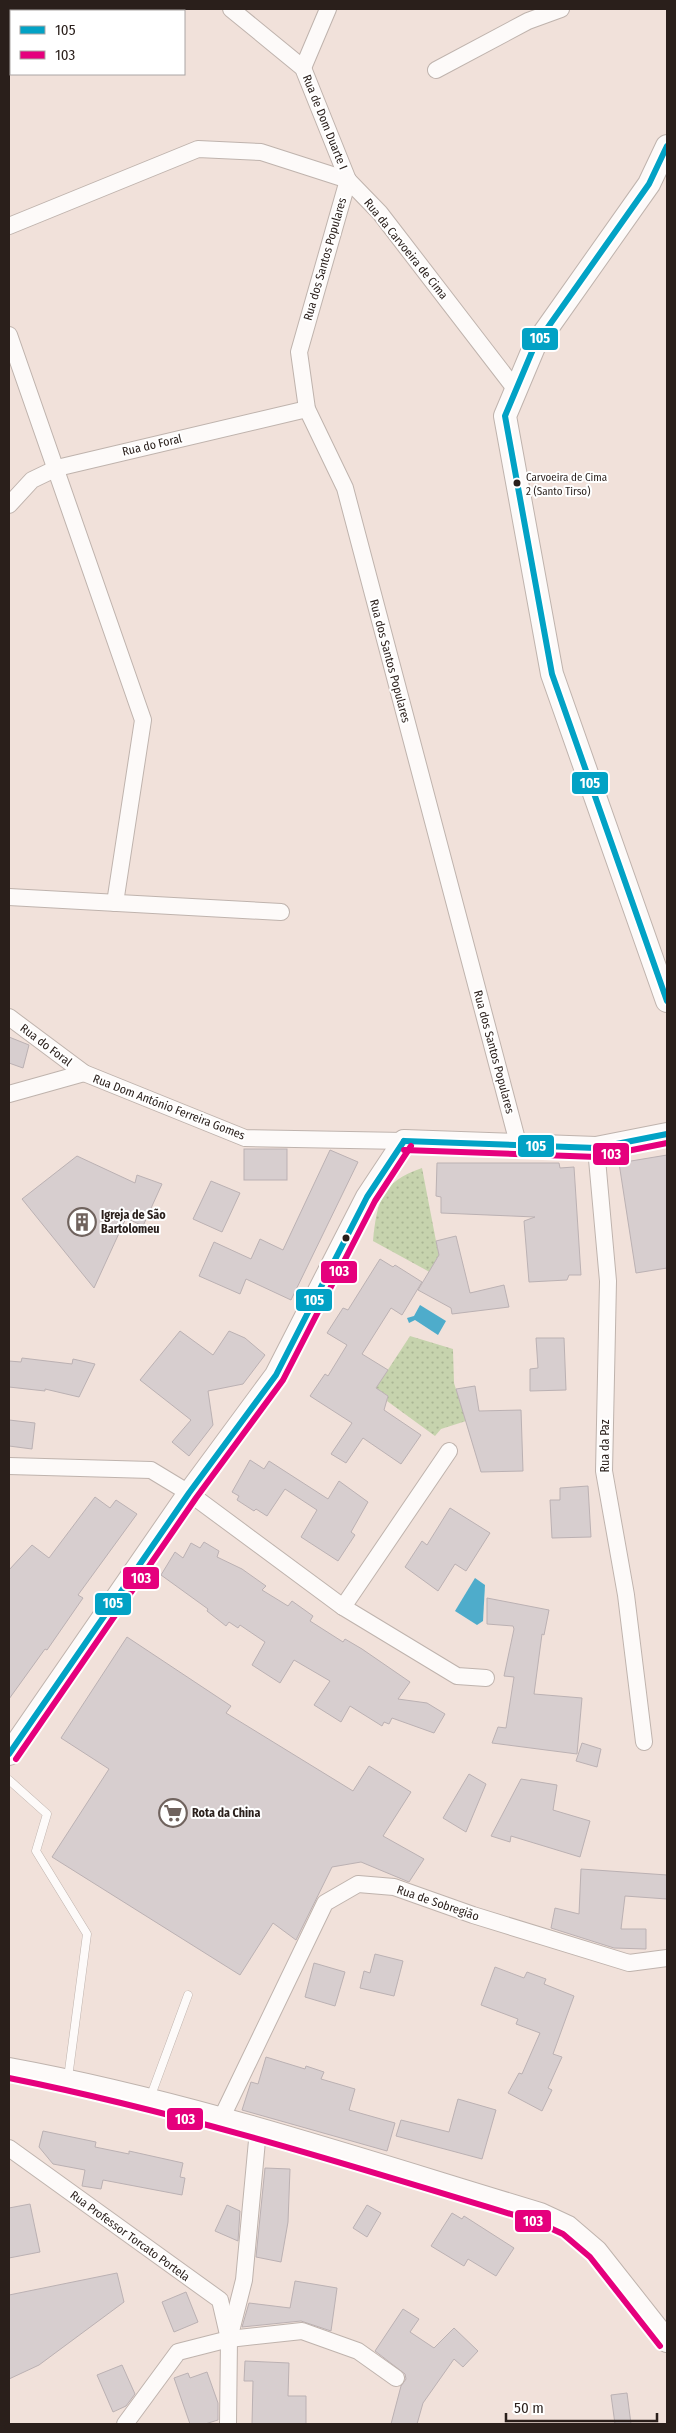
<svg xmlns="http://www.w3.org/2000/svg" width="676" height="2433" viewBox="0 0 676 2433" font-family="'Fira Sans Condensed',sans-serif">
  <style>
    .grass { fill: url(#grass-dots) }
    .water { fill: #4eaccb }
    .building { fill: #d7cecf; stroke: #bbb1b3 }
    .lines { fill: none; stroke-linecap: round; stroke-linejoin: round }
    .lane-casing { stroke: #bfb3ad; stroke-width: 9 }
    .street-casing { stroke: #bfb3ad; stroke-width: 18 }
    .secondary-casing { stroke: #bfb3ad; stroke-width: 24 }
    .lane { stroke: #fdfaf9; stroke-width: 8 }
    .street { stroke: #fdfaf9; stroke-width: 16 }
    .secondary { stroke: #fdfaf9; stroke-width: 22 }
    .bus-1-casing { stroke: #fff; stroke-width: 10 }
    .bus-2-casing { stroke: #fff; stroke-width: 10 }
    .bus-1 { stroke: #02a2c5; stroke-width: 6 }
    .bus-2 { stroke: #e5007d; stroke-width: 6 }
    .bus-dot { fill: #2a1f1b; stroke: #fff; stroke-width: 2 }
    .labels { text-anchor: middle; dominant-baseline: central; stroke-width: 4; stroke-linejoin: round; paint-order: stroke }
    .bus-label { font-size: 11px; fill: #2a1f1b; stroke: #fff; text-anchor: start }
    .street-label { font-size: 12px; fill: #2a1f1b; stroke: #fff }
    .poi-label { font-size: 12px; font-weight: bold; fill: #2a1f1b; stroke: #fff; text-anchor: start }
    .line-badge { stroke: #fff; stroke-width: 2 }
    .badge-label { font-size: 14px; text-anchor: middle; font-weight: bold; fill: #fff }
  </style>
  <defs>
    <pattern id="grass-dots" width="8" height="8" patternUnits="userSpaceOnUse" patternTransform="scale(1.25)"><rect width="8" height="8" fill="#c6d3ad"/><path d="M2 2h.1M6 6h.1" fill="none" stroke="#aab594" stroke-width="1.8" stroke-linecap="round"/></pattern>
  </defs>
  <rect width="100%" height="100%" fill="#f1e1da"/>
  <g class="grass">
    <path d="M422,1168L436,1241L446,1281L373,1241C377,1202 381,1182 422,1168Z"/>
    <polygon points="410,1336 453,1349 454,1383 466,1421 441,1429 435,1436 387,1401 388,1396 376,1388"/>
  </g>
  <g class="water">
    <polygon points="420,1305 446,1321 438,1335 415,1320 409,1323 407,1318 414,1316"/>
    <polygon points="475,1578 485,1585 483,1621 477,1625 455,1611"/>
  </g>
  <g class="building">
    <polygon points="9,1037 29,1045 23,1068 9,1063"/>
    <rect x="244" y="1149" width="43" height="31"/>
    <polygon points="330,1150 358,1162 291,1300 246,1279 240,1294 199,1276 214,1242 251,1259 260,1239 283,1250"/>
    <polygon points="667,1155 667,1268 636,1273 619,1163"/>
    <polygon points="77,1156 135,1183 137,1175 162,1184 143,1226 126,1218 94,1288 22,1199"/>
    <polygon points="437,1163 559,1163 560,1168 574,1167 581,1275 569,1275 567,1280 529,1282 524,1221 535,1217 441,1213 441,1197 436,1196"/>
    <polygon points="211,1181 240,1193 222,1232 193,1219"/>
    <polygon points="456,1236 470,1293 504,1285 509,1307 452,1314 451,1308 418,1290 439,1255 436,1241"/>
    <polygon points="380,1259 393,1267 395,1265 422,1282 402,1315 391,1308 362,1354 388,1370 376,1388 388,1396 384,1410 421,1435 401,1464 363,1438 346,1463 331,1454 352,1423 310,1396 325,1374 328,1376 347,1345 327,1333 343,1308 348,1310"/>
    <polygon points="180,1331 213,1355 229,1331 245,1338 265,1355 243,1384 208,1391 213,1425 189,1456 172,1442 191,1420 140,1380"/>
    <polygon points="536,1338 564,1338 566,1390 530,1391 530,1369 538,1368"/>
    <polygon points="22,1358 72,1364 73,1359 95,1364 79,1397 45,1389 45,1391 9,1387 9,1361 21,1362"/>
    <polygon points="475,1386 479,1411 521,1410 523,1471 481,1472 456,1389"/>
    <polygon points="9,1420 35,1423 32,1449 9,1446"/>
    <polygon points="250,1460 264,1469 269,1461 328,1499 339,1481 368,1502 351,1532 355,1535 338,1561 301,1537 317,1510 285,1489 267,1516 256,1509 254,1511 237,1500 239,1496 232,1492"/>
    <polygon points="588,1486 591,1537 552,1538 550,1500 560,1500 560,1488"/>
    <polygon points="95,1497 110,1508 116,1500 137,1514 78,1595 83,1598 47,1650 45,1649 9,1699 9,1570 32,1545 49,1558"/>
    <polygon points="450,1508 490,1533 466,1571 455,1564 438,1591 405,1567 422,1541 427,1545"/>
    <polygon points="204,1542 219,1551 217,1557 242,1569 266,1586 262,1590 288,1606 292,1601 313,1616 310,1621 343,1642 345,1639 362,1649 410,1682 398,1699 427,1703 445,1714 434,1733 392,1718 389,1724 384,1722 382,1726 350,1706 341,1722 314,1705 330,1681 294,1660 280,1683 252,1665 265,1642 240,1625 238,1628 229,1622 226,1626 207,1611 208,1609 161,1575 175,1552 183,1558 191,1543 200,1548"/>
    <polygon points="487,1598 549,1610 544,1635 542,1634 534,1694 582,1698 577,1754 492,1743 498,1727 506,1728 514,1677 504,1676 514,1629 513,1626 487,1624"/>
    <polygon points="127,1637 231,1706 226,1713 353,1791 369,1766 411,1792 383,1836 424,1859 409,1882 361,1862 332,1867 296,1940 273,1923 240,1975 52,1857 109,1769 61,1738"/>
    <polygon points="582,1743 601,1749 597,1767 576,1761"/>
    <polygon points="469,1774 486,1784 466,1832 443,1818"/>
    <polygon points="521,1779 557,1785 553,1810 590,1821 580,1857 511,1836 510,1842 491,1836"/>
    <polygon points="581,1869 667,1875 667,1899 625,1896 621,1929 646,1929 646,1949 614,1948 551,1928 555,1908 579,1914"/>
    <polygon points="375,1954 403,1961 394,1996 360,1988 364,1971 370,1973"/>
    <polygon points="314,1963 345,1972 335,2006 305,1997"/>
    <polygon points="495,1967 524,1978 527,1972 546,1979 544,1984 574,1996 553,2054 562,2057 548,2088 552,2090 542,2111 508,2093 519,2073 522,2074 540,2033 516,2024 518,2019 481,2005"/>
    <polygon points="266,2057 305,2069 306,2066 324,2072 321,2079 355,2089 349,2110 395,2123 387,2151 242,2110 251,2082 258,2084"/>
    <polygon points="458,2099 496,2110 482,2159 396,2136 401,2120 449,2132"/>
    <polygon points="43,2131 96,2142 95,2147 129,2154 129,2151 183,2163 180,2177 185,2178 182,2195 103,2180 101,2189 82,2186 85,2170 53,2164 39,2147"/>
    <polygon points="265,2168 290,2169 288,2222 281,2262 256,2257"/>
    <polygon points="30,2204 40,2252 9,2258 9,2208"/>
    <polygon points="227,2205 240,2211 238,2241 215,2231"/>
    <polygon points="367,2205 381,2213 367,2237 353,2228"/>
    <polygon points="452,2213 462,2219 464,2216 514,2248 496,2276 468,2259 464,2266 431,2246"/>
    <polygon points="117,2273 124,2302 39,2365 9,2379 9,2295"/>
    <polygon points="295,2281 337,2288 331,2331 301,2321 242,2327 249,2303 290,2308"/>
    <polygon points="186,2292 198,2322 174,2332 162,2302"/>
    <polygon points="403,2309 419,2319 410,2332 434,2348 454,2328 478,2351 463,2367 454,2359 423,2403 417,2424 391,2424 401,2386 406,2379 405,2374 375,2351"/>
    <polygon points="245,2361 289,2363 288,2396 306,2396 306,2424 252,2424 253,2381 244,2381"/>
    <polygon points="122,2365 135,2394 126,2406 113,2412 97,2375"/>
    <polygon points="207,2372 218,2403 218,2420 205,2424 190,2424 174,2378 188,2373 190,2378"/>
    <polygon points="627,2393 631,2424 615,2424 611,2395"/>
  </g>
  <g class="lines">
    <defs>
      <g id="lane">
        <polyline points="9,1780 47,1814 36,1851 87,1934 68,2078"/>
        <polyline points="150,2098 188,1995"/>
      </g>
      <g id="street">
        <polyline points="231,9 303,68 348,180"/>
        <polyline points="303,68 328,9"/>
        <polyline points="436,70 528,21 561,9"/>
        <polyline points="348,180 299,352 307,409 345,488 519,1147"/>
        <polyline points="9,226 198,149 261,152 348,180 380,213 516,390"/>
        <polyline points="9,335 143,720 115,903"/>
        <polyline points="9,505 32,480 57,468 307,409"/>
        <polyline points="9,897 281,912"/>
        <polyline points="9,1017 84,1073 245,1138 404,1141"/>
        <polyline points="9,1094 84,1073"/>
        <polyline points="596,1148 608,1281 604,1471 626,1595 644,1742"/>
        <polyline points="9,1466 151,1470 189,1493 343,1607 457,1676 486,1678"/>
        <polyline points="343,1607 449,1451"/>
        <polyline points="221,2119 325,1903 358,1884 394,1887 473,1915 629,1963 667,1958"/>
        <polyline points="9,2148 220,2300 229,2339"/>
        <polyline points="125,2424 178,2352 229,2339 302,2331 358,2351 396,2378"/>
        <polyline points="228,2424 229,2339 244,2280 258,2130"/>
      </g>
      <g id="secondary">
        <polyline points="123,11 123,9"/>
        <polyline points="9,57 11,56"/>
        <polyline points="667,146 649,184 534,347 505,416 552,674 667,1001"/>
        <polyline points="9,1754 189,1493 276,1375 367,1197 404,1141 596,1148 667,1134"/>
        <path d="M9,2069C189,2102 364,2161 540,2214L568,2227L596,2251L667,2341"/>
      </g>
    </defs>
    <use href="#lane" class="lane-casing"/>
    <use href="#street" class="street-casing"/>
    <use href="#secondary" class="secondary-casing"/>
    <use href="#lane" class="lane"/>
    <use href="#street" class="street"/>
    <use href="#secondary" class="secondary"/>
    <defs>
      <g id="bus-1">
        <polyline points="667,146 649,184 534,347 505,416 552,674 667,1001"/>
        <polyline points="404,1141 596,1148 667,1134"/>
        <polyline points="9,1754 189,1493 276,1375 367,1197 404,1141"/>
      </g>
      <g id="bus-2">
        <polyline points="404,1150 597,1157 667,1143"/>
        <polyline points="16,1759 196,1498 283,1380 375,1201 411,1146"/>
        <path d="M9,2078C188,2114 362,2169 537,2222L563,2234L590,2257L660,2346"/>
      </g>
    </defs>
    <use href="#bus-1" class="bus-1-casing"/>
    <use href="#bus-2" class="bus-2-casing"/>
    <use href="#bus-1" class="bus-1"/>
    <use href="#bus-2" class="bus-2"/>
  </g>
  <defs>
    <symbol id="building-ring" viewBox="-11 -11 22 22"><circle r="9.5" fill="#fff" stroke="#70635e" stroke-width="1.5"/><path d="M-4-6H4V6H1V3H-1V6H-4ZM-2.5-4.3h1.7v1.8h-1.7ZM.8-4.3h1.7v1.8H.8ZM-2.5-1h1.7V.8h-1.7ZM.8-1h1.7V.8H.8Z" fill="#70635e"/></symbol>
    <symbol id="supermarket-ring" viewBox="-11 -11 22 22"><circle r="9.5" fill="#fff" stroke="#70635e" stroke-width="1.5"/><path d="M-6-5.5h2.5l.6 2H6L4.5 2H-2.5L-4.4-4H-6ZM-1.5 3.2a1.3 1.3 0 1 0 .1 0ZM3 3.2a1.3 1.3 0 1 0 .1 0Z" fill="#70635e"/></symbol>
  </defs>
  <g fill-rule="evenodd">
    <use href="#building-ring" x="66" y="1206" width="32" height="32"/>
    <use href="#supermarket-ring" x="157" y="1797" width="32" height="32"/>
  </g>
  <g class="bus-dot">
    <circle cx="517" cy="483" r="4.5"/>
    <circle cx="346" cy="1238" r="4.5"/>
  </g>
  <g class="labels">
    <g class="bus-label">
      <text x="526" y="477">Carvoeira de Cima<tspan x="526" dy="14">2 (Santo Tirso)</tspan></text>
    </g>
    <g class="street-label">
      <text transform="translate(325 122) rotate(68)">Rua de Dom Duarte I</text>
      <text transform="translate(406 249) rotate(51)">Rua da Carvoeira de Cima</text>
      <text transform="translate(325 259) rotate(-74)">Rua dos Santos Populares</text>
      <text transform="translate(152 445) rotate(-13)">Rua do Foral</text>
      <text transform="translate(390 661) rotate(75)">Rua dos Santos Populares</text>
      <text transform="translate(46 1045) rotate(37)">Rua do Foral</text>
      <text transform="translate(494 1052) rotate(75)">Rua dos Santos Populares</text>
      <text transform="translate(169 1107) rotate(21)">Rua Dom António Ferreira Gomes</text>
      <text transform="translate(605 1446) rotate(-90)">Rua da Paz</text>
      <text transform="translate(438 1903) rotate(19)">Rua de Sobregião</text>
      <text transform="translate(130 2236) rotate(36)">Rua Professor Torcato Portela</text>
    </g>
    <g class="poi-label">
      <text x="101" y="1215">Igreja de São<tspan x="101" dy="14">Bartolomeu</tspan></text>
      <text x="192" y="1813">Rota da China</text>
    </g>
  </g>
  <g class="line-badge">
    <rect x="521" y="327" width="38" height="24" rx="5" fill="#02a2c5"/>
    <rect x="571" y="771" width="38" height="24" rx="5" fill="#02a2c5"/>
    <rect x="517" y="1134" width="38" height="24" rx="5" fill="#02a2c5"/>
    <rect x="592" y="1142" width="38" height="24" rx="5" fill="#e5007d"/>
    <rect x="320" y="1260" width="38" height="24" rx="5" fill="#e5007d"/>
    <rect x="295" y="1288" width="38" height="24" rx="5" fill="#02a2c5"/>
    <rect x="122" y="1566" width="38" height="24" rx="5" fill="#e5007d"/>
    <rect x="94" y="1592" width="38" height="24" rx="5" fill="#02a2c5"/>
    <rect x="166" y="2107" width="38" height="24" rx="5" fill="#e5007d"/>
    <rect x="514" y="2209" width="38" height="24" rx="5" fill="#e5007d"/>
  </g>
  <g class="badge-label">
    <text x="540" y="343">105</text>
    <text x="590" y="788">105</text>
    <text x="536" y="1151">105</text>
    <text x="611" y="1159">103</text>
    <text x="339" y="1276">103</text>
    <text x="314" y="1305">105</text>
    <text x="141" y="1583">103</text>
    <text x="113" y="1608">105</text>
    <text x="185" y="2124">103</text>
    <text x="533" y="2226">103</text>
  </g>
  <rect width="676" height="2433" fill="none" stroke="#2a1f1b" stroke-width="20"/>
  <rect x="10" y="10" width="175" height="65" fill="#ffffff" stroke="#aaa5a4"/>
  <rect x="20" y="26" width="25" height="8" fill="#02a2c5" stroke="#aaa5a4"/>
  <text x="55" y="35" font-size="15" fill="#2a1f1b">105</text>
  <rect x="20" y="51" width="25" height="8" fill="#e5007d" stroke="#aaa5a4"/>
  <text x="55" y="60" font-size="15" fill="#2a1f1b">103</text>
  <path d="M506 2413v8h151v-8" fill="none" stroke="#2a1f1b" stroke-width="2.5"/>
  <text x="514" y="2413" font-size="15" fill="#2a1f1b" stroke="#ffffff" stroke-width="4" paint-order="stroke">50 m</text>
</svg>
